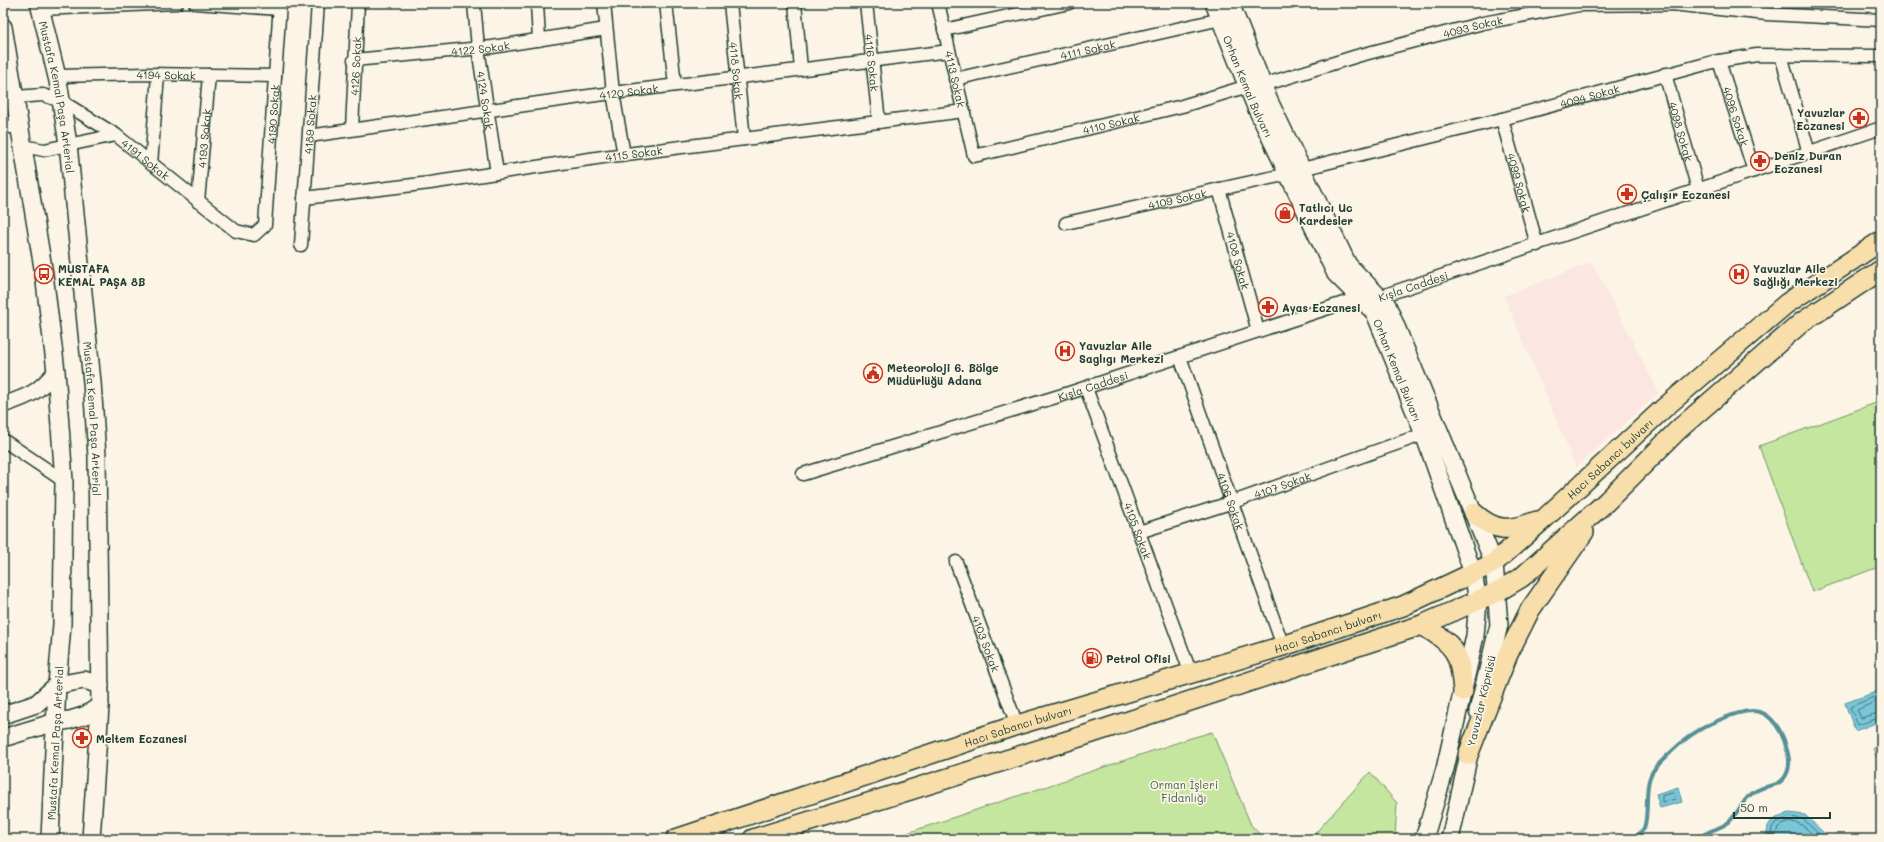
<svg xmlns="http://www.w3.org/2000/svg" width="1884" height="842" viewBox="0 0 1884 842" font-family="Mali,sans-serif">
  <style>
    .built { fill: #fbe6e2 }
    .green { fill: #c5e69f; stroke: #72926a }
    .water { fill: #7ac6d9; stroke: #568f97 }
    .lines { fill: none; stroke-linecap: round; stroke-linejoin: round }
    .shore { stroke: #437476; stroke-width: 1 }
    .stream { stroke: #568f97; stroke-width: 4 }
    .minor-casing { stroke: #1f3d34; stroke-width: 15 }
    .tertiary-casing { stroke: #1f3d34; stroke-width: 18 }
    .secondary-casing { stroke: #1f3d34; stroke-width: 20 }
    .primary-casing { stroke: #1f3d34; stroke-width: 22 }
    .minor { stroke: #fcf5e5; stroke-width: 12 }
    .tertiary { stroke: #fcf5e5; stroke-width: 15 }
    .secondary { stroke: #fcf5e5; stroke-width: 17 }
    .primary { stroke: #f8deab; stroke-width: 19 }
    .labels { text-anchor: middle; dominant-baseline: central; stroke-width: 3.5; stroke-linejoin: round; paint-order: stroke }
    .street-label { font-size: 11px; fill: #1f3d34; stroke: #fcf5e5 }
    .poi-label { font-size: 11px; font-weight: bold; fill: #1f3d34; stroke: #fcf5e5; text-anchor: start }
    .park-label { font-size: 11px; fill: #405f49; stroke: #fcf5e5 }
  </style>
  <rect width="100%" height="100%" fill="#fcf5e5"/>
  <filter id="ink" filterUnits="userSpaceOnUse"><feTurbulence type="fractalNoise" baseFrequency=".025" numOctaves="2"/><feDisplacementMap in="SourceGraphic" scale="8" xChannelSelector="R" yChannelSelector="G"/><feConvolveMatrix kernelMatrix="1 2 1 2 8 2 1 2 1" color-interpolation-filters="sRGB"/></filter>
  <g filter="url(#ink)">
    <polygon class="built" points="1592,262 1659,393 1576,467 1504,296"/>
    <g class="green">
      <polygon points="1881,401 1881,566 1812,592 1759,446"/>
      <polygon points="1212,732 1251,825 1264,839 889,839 1191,738"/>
      <polygon points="1881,745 1881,769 1873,748"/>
      <polygon points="1370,772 1397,803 1395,839 1310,839"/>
    </g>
    <g class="water">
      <polygon points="1881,690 1881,721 1855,731 1845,703"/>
      <polygon points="1678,787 1682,802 1660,808 1656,794"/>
      <polygon points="1789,813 1805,815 1830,839 1766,839 1768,826 1772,820"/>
    </g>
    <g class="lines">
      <g class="shore">
        <polyline points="1881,694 1850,707 1858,725 1881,717"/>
        <polyline points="1881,699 1857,710 1861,718 1881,712"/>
        <polygon points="1674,793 1676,799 1662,802 1662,796"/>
        <polyline points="1770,839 1772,828 1775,823 1790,817 1803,819 1824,839"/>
        <path d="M1775,839L1778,827C1797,816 1804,826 1817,839"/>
      </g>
      <path class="stream" d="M1634,839C1637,836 1642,832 1644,828C1650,812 1643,786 1653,771C1659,763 1678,745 1686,739C1701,727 1734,711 1753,711C1769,711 1779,727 1784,740C1787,750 1792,763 1787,773C1781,787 1770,784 1760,789C1744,795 1740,811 1729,822C1720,829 1706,831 1697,839"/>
      <defs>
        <g id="minor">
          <polyline points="195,3 279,9"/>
          <path id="s1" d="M474,3L478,48L497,173"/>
          <polyline points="537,3 539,40"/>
          <polyline points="604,3 613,93 624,155"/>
          <polyline points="666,3 675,85"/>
          <path id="s2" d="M730,3L744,139"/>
          <polyline points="795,3 801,69"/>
          <path id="s3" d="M866,3L879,122"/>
          <path id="s4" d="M938,3L974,156L1182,106L1248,86"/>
          <polyline points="41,9 177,3"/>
          <polyline points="944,30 1069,3"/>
          <polyline points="1781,55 1809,153"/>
          <path id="s5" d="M354,60L492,47L606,29"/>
          <path id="s6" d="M1719,61L1754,171"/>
          <path id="s7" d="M1665,74L1698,189"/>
          <path id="s8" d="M57,76L147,74L275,76"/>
          <path id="s9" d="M955,79L1221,19"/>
          <path id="s10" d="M1263,85L1357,56L1483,23L1579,5L1671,4L1767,14L1881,20"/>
          <path id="s11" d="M15,97L43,95L61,101L116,135L236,231L254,235L265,225L280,3"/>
          <path id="s12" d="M1502,119L1537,245"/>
          <polyline points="3,126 20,128"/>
          <path id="s13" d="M352,129L358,3"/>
          <path id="s14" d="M309,136L581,97L949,51"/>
          <polyline points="23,146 44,150 116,135"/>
          <polyline points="151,164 158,75"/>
          <path id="s15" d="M1302,169L1502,119L1713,62L1757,55L1881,56"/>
          <path id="s16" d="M1219,189L1258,331"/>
          <path id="s17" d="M304,198L430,183L603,157L964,111"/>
          <path id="s18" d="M198,202L209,75"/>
          <path id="s19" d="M1066,223L1288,174"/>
          <path id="s20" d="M301,245L318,3"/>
          <path id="s21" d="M1180,357L1283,646"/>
          <path id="s22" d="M1086,388L1191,674"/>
          <polyline points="3,440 64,481"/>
          <path id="s23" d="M803,474L1069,393L1359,298L1379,297L1881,128"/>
          <path id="s24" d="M1139,532L1233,502L1424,434"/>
          <path id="s25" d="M956,562L1017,725"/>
        </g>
        <path id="tertiary" d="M3,405C29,396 38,393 56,371"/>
        <g id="secondary">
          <path id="s26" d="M39,3L58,81L68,144L92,382L97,456L100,706L91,839"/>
          <path id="s27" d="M1214,3L1256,107L1336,274L1375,313L1424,434L1473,573L1478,601L1475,636L1445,769L1424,839"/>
          <polyline points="1230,3 1269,101 1348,265 1387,305 1494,563 1499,625 1478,711"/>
          <polyline points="3,27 44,274 56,371 64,481 62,624 57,685 50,839"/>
          <polyline points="3,715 36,704 57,685 84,680 100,685"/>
          <polyline points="3,738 55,722 70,720 86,715 100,706"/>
          <polyline points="1450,839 1472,741"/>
        </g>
        <g id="primary">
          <path d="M1474,513C1496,533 1510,531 1537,521"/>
          <path d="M1422,625C1457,647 1459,651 1463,691"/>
          <polyline points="1468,755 1508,654 1530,610 1584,532"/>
          <path id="s28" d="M676,839L1017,725L1283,646L1403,606L1494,563L1545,518L1664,408L1786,304L1881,241"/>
          <polyline points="753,839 1086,735 1422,625 1497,592 1522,577 1606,502 1679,429 1801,323 1881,270"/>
        </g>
      </defs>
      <use href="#minor" class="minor-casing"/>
      <use href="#tertiary" class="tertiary-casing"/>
      <use href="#secondary" class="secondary-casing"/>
      <use href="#primary" class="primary-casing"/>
      <use href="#minor" class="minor"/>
      <use href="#tertiary" class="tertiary"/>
      <use href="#secondary" class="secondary"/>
      <use href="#primary" class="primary"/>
    </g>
  </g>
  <defs>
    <symbol id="pharmacy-ring" viewBox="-11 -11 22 22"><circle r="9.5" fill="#fcf5e5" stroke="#c8321e" stroke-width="1.5"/><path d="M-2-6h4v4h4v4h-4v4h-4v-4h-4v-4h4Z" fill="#c8321e"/></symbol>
    <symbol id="shop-ring" viewBox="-11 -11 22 22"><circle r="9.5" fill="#fcf5e5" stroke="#c8321e" stroke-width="1.5"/><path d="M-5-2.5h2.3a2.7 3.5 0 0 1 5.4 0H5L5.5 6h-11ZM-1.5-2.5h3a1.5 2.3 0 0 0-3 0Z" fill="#c8321e"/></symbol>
    <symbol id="bus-ring" viewBox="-11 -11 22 22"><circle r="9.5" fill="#fcf5e5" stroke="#c8321e" stroke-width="1.5"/><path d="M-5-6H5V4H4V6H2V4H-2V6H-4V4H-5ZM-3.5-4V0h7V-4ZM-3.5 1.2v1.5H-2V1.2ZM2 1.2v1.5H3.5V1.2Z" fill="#c8321e"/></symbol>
    <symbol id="hospital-ring" viewBox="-11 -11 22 22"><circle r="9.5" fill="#fcf5e5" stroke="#c8321e" stroke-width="1.5"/><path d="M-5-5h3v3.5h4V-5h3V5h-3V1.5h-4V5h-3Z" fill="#c8321e"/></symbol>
    <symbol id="civic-ring" viewBox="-11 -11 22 22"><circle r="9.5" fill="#fcf5e5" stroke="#c8321e" stroke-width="1.5"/><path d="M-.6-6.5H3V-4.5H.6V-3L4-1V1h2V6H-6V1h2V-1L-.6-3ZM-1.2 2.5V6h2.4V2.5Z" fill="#c8321e"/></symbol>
    <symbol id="fuel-ring" viewBox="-11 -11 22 22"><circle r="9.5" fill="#fcf5e5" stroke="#c8321e" stroke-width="1.5"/><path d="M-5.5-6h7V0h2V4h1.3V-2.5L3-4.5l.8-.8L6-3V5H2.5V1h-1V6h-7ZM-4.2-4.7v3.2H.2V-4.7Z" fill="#c8321e"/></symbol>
  </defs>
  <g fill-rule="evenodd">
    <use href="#pharmacy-ring" x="1848" y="107" width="22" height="22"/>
    <use href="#pharmacy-ring" x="1749" y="150" width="22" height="22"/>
    <use href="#pharmacy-ring" x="1616" y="183" width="22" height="22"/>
    <use href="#shop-ring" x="1274" y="202" width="22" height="22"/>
    <use href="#bus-ring" x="33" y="263" width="22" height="22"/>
    <use href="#hospital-ring" x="1728" y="263" width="22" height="22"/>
    <use href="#pharmacy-ring" x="1257" y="296" width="22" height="22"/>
    <use href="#hospital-ring" x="1054" y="340" width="22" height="22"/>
    <use href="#civic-ring" x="862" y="362" width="22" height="22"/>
    <use href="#fuel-ring" x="1081" y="647" width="22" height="22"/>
    <use href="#pharmacy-ring" x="71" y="727" width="22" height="22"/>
  </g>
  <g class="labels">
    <g class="street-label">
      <text stroke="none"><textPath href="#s10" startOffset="218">4093 Sokak</textPath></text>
      <text stroke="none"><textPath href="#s5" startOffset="127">4122 Sokak</textPath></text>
      <text stroke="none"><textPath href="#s9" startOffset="136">4111 Sokak</textPath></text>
      <text stroke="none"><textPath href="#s3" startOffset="60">4116 Sokak</textPath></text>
      <text stroke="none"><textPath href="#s13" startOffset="63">4126 Sokak</textPath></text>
      <text stroke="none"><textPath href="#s2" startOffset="68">4118 Sokak</textPath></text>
      <text stroke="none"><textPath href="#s8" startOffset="109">4194 Sokak</textPath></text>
      <text stroke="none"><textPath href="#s4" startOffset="78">4113 Sokak</textPath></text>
      <text stroke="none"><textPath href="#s27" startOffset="90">Orhan Kemal Bulvarı</textPath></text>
      <text stroke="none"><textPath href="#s14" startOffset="323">4120 Sokak</textPath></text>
      <text stroke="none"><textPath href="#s15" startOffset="297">4094 Sokak</textPath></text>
      <text stroke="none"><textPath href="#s26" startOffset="96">Mustafa Kemal Paşa Arterial</textPath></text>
      <text stroke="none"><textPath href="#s1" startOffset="98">4124 Sokak</textPath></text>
      <text stroke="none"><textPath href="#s11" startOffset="410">4190 Sokak</textPath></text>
      <text stroke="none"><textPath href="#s6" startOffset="58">4096 Sokak</textPath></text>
      <text stroke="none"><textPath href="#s4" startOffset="298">4110 Sokak</textPath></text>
      <text stroke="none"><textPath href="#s20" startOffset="121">4189 Sokak</textPath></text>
      <text stroke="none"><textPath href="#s7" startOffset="60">4098 Sokak</textPath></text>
      <text stroke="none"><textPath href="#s18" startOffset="64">4193 Sokak</textPath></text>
      <text stroke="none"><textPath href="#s17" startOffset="333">4115 Sokak</textPath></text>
      <text stroke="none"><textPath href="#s11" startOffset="150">4191 Sokak</textPath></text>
      <text stroke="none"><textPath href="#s12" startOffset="66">4099 Sokak</textPath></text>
      <text stroke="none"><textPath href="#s19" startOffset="114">4109 Sokak</textPath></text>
      <text stroke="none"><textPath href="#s16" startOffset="74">4108 Sokak</textPath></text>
      <text stroke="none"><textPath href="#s23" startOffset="639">Kışla Caddesi</textPath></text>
      <text stroke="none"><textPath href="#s27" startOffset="414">Orhan Kemal Bulvarı</textPath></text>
      <text stroke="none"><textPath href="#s23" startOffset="303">Kışla Caddesi</textPath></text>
      <text stroke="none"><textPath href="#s26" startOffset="420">Mustafa Kemal Paşa Arterial</textPath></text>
      <text stroke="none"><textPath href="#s28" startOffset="1020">Hacı Sabancı bulvarı</textPath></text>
      <text stroke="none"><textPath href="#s24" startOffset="151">4107 Sokak</textPath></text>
      <text stroke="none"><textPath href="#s21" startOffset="153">4106 Sokak</textPath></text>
      <text stroke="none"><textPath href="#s22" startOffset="152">4105 Sokak</textPath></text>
      <text stroke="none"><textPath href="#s28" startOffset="684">Hacı Sabancı bulvarı</textPath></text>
      <text stroke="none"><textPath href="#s25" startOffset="87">4103 Sokak</textPath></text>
      <text transform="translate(1481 701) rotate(-77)">Yavuzlar Köprüsü</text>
      <text stroke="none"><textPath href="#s28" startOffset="360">Hacı Sabancı bulvarı</textPath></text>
      <text transform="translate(55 743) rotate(-87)">Mustafa Kemal Paşa Arterial</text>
    </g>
    <g class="poi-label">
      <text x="1845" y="112" text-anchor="end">Yavuzlar<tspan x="1845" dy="13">Eczanesi</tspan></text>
      <text x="1774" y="155">Deniz Duran<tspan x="1774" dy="13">Eczanesi</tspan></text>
      <text x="1641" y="194">Çalışır Eczanesi</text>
      <text x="1299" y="207">Tatlıcı Uc<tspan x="1299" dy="13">Kardesler</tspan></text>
      <text x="58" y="268">MUSTAFA<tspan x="58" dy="13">KEMAL PAŞA 8B</tspan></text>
      <text x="1753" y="268">Yavuzlar Aile<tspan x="1753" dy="13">Sağlığı Merkezi</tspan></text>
      <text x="1282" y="307">Ayas Eczanesi</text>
      <text x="1079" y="345">Yavuzlar Aile<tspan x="1079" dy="13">Saglıgı Merkezi</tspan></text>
      <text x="887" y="367">Meteoroloji 6. Bölge<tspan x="887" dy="13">Müdürlüğü Adana</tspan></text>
      <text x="1106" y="658">Petrol Ofisi</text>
      <text x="96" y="738">Meltem Eczanesi</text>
    </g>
    <g class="park-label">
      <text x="1184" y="784">Orman İşleri<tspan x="1184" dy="13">Fidanlığı</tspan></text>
    </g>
  </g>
  <rect width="1884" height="842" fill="none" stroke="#fcf5e5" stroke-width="16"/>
  <rect x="8" y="8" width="1868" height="826" fill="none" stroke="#1f3d34" stroke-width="1.5" filter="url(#ink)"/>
  <path d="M1734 812v6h96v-6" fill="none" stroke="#1f3d34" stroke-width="2"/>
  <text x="1740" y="812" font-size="12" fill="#1f3d34" stroke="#fcf5e5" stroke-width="3" paint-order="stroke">50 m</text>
</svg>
